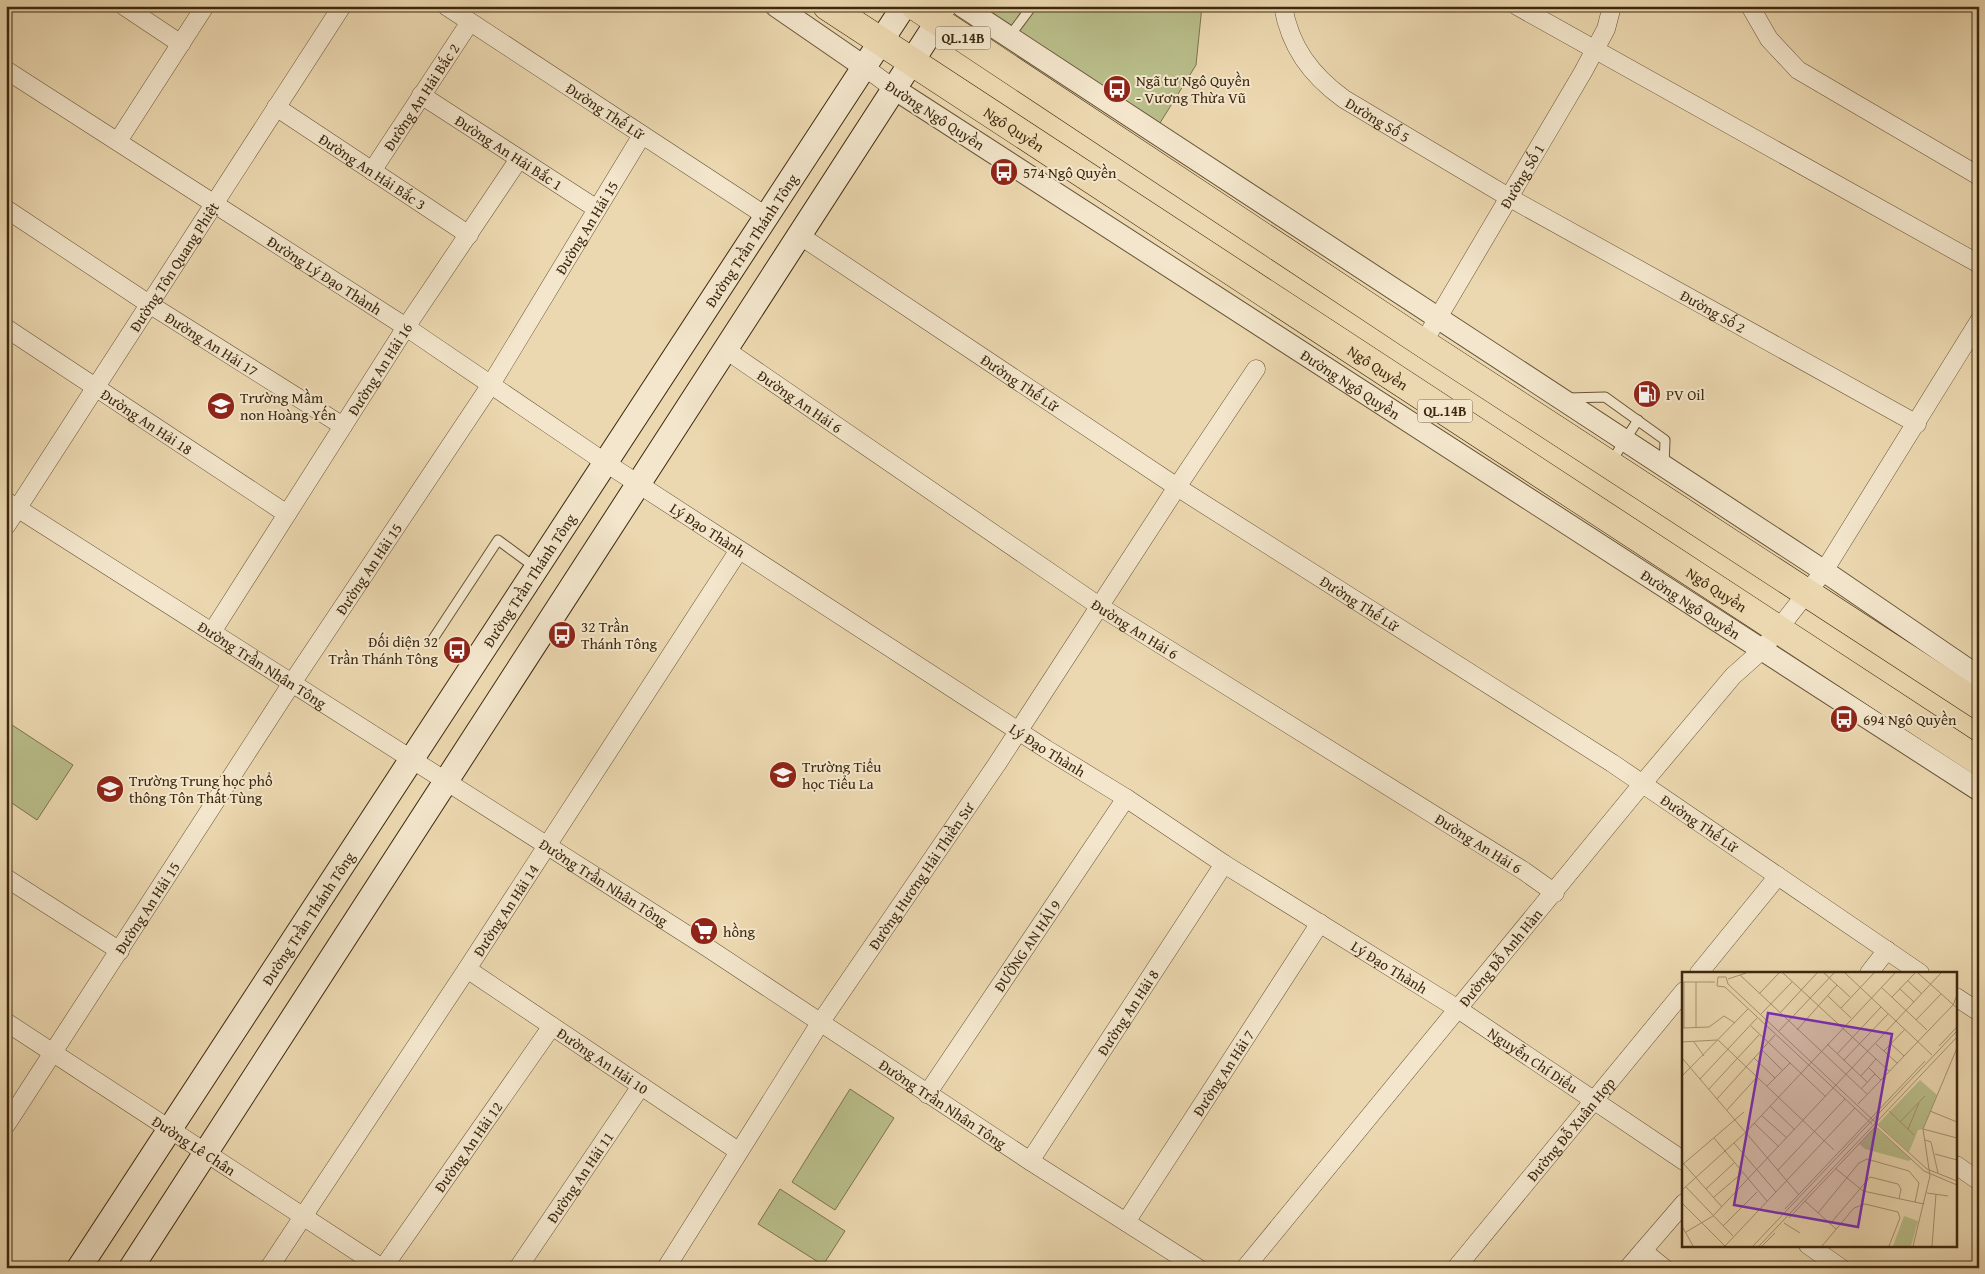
<svg xmlns="http://www.w3.org/2000/svg" width="1985" height="1274" viewBox="0 0 1985 1274" font-family="'Gentium Book Plus',serif">
  <style>
    .green { fill: #b9be8a; stroke: #7b734c }
    .lines { fill: none; stroke-linecap: round; stroke-linejoin: round }
    .service-casing { stroke: #695436; stroke-width: 11 }
    .minor-casing { stroke: #695436; stroke-width: 19 }
    .tertiary-casing { stroke: #695436; stroke-width: 23 }
    .secondary-casing { stroke: #3d280e; stroke-width: 26 }
    .trunk-casing { stroke: #3d280e; stroke-width: 29 }
    .path { stroke: #3d280e; stroke-width: 3; stroke-dasharray: 1 2.5; stroke-linecap: butt }
    .service { stroke: #f3e6cc; stroke-width: 9 }
    .minor { stroke: #f3e6cc; stroke-width: 18 }
    .tertiary { stroke: #f3e6cc; stroke-width: 21 }
    .secondary { stroke: #f3e6cc; stroke-width: 24 }
    .trunk { stroke: #ecd8b0; stroke-width: 28 }
    .labels { text-anchor: middle; dominant-baseline: central; stroke-width: 4; stroke-linejoin: round; paint-order: stroke }
    .shield { fill: #f3e6cc; stroke: #746147; stroke-width: 1 }
    .shield-label { font-size: 14px; font-weight: bold; fill: #3d280e }
    .poi-label { font-size: 15px; fill: #3d280e; stroke: #f3e6cc; text-anchor: start }
    .street-label { font-size: 15px; fill: #3d280e; stroke: #f3e6cc }
    .inset-road { fill: none; stroke: #a6926f; stroke-width: 1 }
    .view { fill: #7b2cbf; fill-opacity: 0.15; stroke: #7b2cbf; stroke-width: 2.5 }
    .inset-edge { fill: none; stroke: #3d280e; stroke-width: 2.5 }
  </style>
  <rect width="100%" height="100%" fill="#ecd8b0"/>
  <filter id="stains"><feTurbulence type="fractalNoise" baseFrequency=".004" numOctaves="4"/><feColorMatrix values="0 0 0 0 .2 0 0 0 0 .09 0 0 0 0 .02 0 0 0 .5 -.17"/></filter>
  <radialGradient id="worn" r=".72"><stop offset=".6" stop-color="#630" stop-opacity="0"/><stop offset="1" stop-color="#630" stop-opacity=".3"/></radialGradient>
  <g class="green">
    <polygon points="962,6 1202,6 1196,65 1155,131"/>
    <polygon points="6,721 73,765 37,820 6,799"/>
    <polygon points="850,1089 894,1118 835,1210 792,1182"/>
    <polygon points="780,1189 845,1231 823,1265 758,1224"/>
  </g>
  <g class="lines">
    <defs>
      <g id="service">
        <polyline points="1009,37 1032,6"/>
        <polyline points="1568,398 1605,397 1665,440 1664,466"/>
        <polyline points="1611,462 1638,420"/>
        <polyline points="431,642 498,540 536,568"/>
      </g>
      <g id="minor">
        <polyline points="124,6 181,44"/>
        <path id="s1" d="M446,6L766,216"/>
        <path id="s2" d="M1283,6C1290,47 1311,75 1344,99L1510,198L1917,424"/>
        <polyline points="1517,6 1979,264"/>
        <polyline points="1750,6 1769,39 1798,70 1979,176"/>
        <polyline points="938,21 948,6"/>
        <polyline points="863,66 893,88"/>
        <path id="s3" d="M6,70L406,327L606,463L1046,749L1126,798L1224,864L1458,1009L1684,1161"/>
        <path id="s4" d="M421,95L597,209"/>
        <path id="s5" d="M276,107L469,235"/>
        <polyline points="118,141 205,6"/>
        <path id="s6" d="M372,171L470,22"/>
        <path id="s7" d="M6,209L149,304L343,426"/>
        <path id="s8" d="M799,235L1177,487L1612,763L1920,973"/>
        <path id="s9" d="M6,328L287,514"/>
        <path id="s10" d="M1423,343L1583,72L1606,29L1612,6"/>
        <path id="s11" d="M726,350L1099,606L1524,871L1555,893"/>
        <path id="s12" d="M6,501L708,948L1030,1161L1198,1268"/>
        <path id="s13" d="M6,526L342,6"/>
        <path id="s14" d="M212,632L406,327L519,159"/>
        <polyline points="6,878 120,951"/>
        <path id="s15" d="M467,969L738,1151"/>
        <polyline points="1699,973 1778,876"/>
        <polyline points="1869,973 1887,950"/>
        <polyline points="1956,997 1979,1012"/>
        <path id="s16" d="M6,1022L382,1268"/>
        <path id="s17" d="M927,1094L1126,798"/>
        <path id="s18" d="M6,1125L292,683L490,386L642,135"/>
        <path id="s19" d="M1030,1161L1224,864"/>
        <polyline points="1956,1165 1979,1181"/>
        <path id="s20" d="M1126,1222L1320,923"/>
        <polyline points="1808,1245 1841,1268"/>
        <polyline points="1643,1251 1664,1268"/>
        <path id="s21" d="M269,1268L467,969L739,550"/>
        <path id="s22" d="M383,1268L552,1026"/>
        <path id="s23" d="M518,1268L641,1086"/>
        <path id="s24" d="M666,1268L820,1023L997,764L1177,487L1256,369"/>
        <path id="s25" d="M1245,1268L1643,783L1733,676L1761,651L1824,571L1979,321"/>
        <path id="s26" d="M1456,1268L1684,991"/>
        <polyline points="1628,1268 1684,1203"/>
      </g>
      <g id="tertiary">
        <polyline points="776,6 863,66"/>
        <polyline points="962,6 1824,571 1979,677"/>
        <path id="s27" d="M893,88L1979,790"/>
      </g>
      <g id="secondary">
        <path id="s28" d="M79,1268L904,6"/>
        <polyline points="131,1268 938,21"/>
      </g>
      <g id="trunk">
        <path id="s29" d="M827,6L1979,761"/>
        <polyline points="915,6 1423,343 1979,705"/>
      </g>
    </defs>
    <use href="#service" class="service-casing"/>
    <use href="#minor" class="minor-casing"/>
    <use href="#tertiary" class="tertiary-casing"/>
    <use href="#secondary" class="secondary-casing"/>
    <use href="#trunk" class="trunk-casing"/>
    <polyline class="path" points="1575,6 1582,6"/>
    <use href="#service" class="service"/>
    <use href="#minor" class="minor"/>
    <use href="#tertiary" class="tertiary"/>
    <use href="#secondary" class="secondary"/>
    <use href="#trunk" class="trunk"/>
  </g>
  <defs>
    <symbol id="bus-disc" viewBox="-11 -11 22 22"><circle r="9.5" fill="#8f2418" stroke="#f3e6cc"/><path d="M-5-6H5V4H4V6H2V4H-2V6H-4V4H-5ZM-3.5-4V0h7V-4ZM-3.5 1.2v1.5H-2V1.2ZM2 1.2v1.5H3.5V1.2Z" fill="#fff"/></symbol>
    <symbol id="fuel-disc" viewBox="-11 -11 22 22"><circle r="9.5" fill="#8f2418" stroke="#f3e6cc"/><path d="M-5.5-6h7V0h2V4h1.3V-2.5L3-4.5l.8-.8L6-3V5H2.5V1h-1V6h-7ZM-4.2-4.7v3.2H.2V-4.7Z" fill="#fff"/></symbol>
    <symbol id="school-disc" viewBox="-11 -11 22 22"><circle r="9.5" fill="#8f2418" stroke="#f3e6cc"/><path d="M0-5L7-2L0 1L-7-2ZM-4 1L0 2.5L4 1V4Q0 6-4 4Z" fill="#fff"/></symbol>
    <symbol id="supermarket-disc" viewBox="-11 -11 22 22"><circle r="9.5" fill="#8f2418" stroke="#f3e6cc"/><path d="M-6-5.5h2.5l.6 2H6L4.5 2H-2.5L-4.4-4H-6ZM-1.5 3.2a1.3 1.3 0 1 0 .1 0ZM3 3.2a1.3 1.3 0 1 0 .1 0Z" fill="#fff"/></symbol>
  </defs>
  <g fill-rule="evenodd">
    <use href="#bus-disc" x="1101" y="73" width="32" height="32"/>
    <use href="#bus-disc" x="988" y="156" width="32" height="32"/>
    <use href="#fuel-disc" x="1631" y="378" width="32" height="32"/>
    <use href="#school-disc" x="205" y="390" width="32" height="32"/>
    <use href="#bus-disc" x="546" y="619" width="32" height="32"/>
    <use href="#bus-disc" x="441" y="634" width="32" height="32"/>
    <use href="#bus-disc" x="1828" y="703" width="32" height="32"/>
    <use href="#school-disc" x="767" y="759" width="32" height="32"/>
    <use href="#school-disc" x="94" y="773" width="32" height="32"/>
    <use href="#supermarket-disc" x="688" y="915" width="32" height="32"/>
  </g>
  <g class="labels">
    <g class="shield">
      <rect x="935.5" y="26.5" width="55" height="23" rx="4"/>
      <rect x="1417.5" y="399.5" width="55" height="23" rx="4"/>
    </g>
    <g class="shield-label">
      <text x="963" y="38">QL.14B</text>
      <text x="1445" y="411">QL.14B</text>
    </g>
    <g class="poi-label">
      <text x="1136" y="80">Ngã tư Ngô Quyền<tspan x="1136" dy="17">- Vương Thừa Vũ</tspan></text>
      <text x="1023" y="172">574 Ngô Quyền</text>
      <text x="1666" y="394">PV Oil</text>
      <text x="240" y="397">Trường Mầm<tspan x="240" dy="17">non Hoàng Yến</tspan></text>
      <text x="581" y="626">32 Trần<tspan x="581" dy="17">Thánh Tông</tspan></text>
      <text x="438" y="641" text-anchor="end">Đối diện 32<tspan x="438" dy="17">Trần Thánh Tông</tspan></text>
      <text x="1863" y="719">694 Ngô Quyền</text>
      <text x="802" y="766">Trường Tiểu<tspan x="802" dy="17">học Tiểu La</tspan></text>
      <text x="129" y="780">Trường Trung học phổ<tspan x="129" dy="17">thông Tôn Thất Tùng</tspan></text>
      <text x="723" y="931">hồng</text>
    </g>
    <g class="street-label">
      <text stroke="none"><textPath href="#s6" startOffset="89">Đường An Hải Bắc 2</textPath></text>
      <text stroke="none"><textPath href="#s1" startOffset="191">Đường Thế Lữ</textPath></text>
      <text transform="translate(935 115) rotate(33)">Đường Ngô Quyền</text>
      <text stroke="none"><textPath href="#s2" startOffset="154">Đường Số 5</textPath></text>
      <text stroke="none"><textPath href="#s29" startOffset="224">Ngô Quyền</textPath></text>
      <text stroke="none"><textPath href="#s4" startOffset="105">Đường An Hải Bắc 1</textPath></text>
      <text stroke="none"><textPath href="#s5" startOffset="116">Đường An Hải Bắc 3</textPath></text>
      <text stroke="none"><textPath href="#s10" startOffset="194">Đường Số 1</textPath></text>
      <text stroke="none"><textPath href="#s18" startOffset="1069">Đường An Hải 15</textPath></text>
      <text stroke="none"><textPath href="#s28" startOffset="1228">Đường Trần Thánh Tông</textPath></text>
      <text stroke="none"><textPath href="#s13" startOffset="309">Đường Tôn Quang Phiệt</textPath></text>
      <text stroke="none"><textPath href="#s3" startOffset="379">Đường Lý Đạo Thành</textPath></text>
      <text stroke="none"><textPath href="#s2" startOffset="540">Đường Số 2</textPath></text>
      <text stroke="none"><textPath href="#s7" startOffset="246">Đường An Hải 17</textPath></text>
      <text stroke="none"><textPath href="#s29" startOffset="659">Ngô Quyền</textPath></text>
      <text stroke="none"><textPath href="#s14" startOffset="312">Đường An Hải 16</textPath></text>
      <text stroke="none"><textPath href="#s8" startOffset="266">Đường Thế Lữ</textPath></text>
      <text stroke="none"><textPath href="#s27" startOffset="545">Đường Ngô Quyền</textPath></text>
      <text stroke="none"><textPath href="#s11" startOffset="90">Đường An Hải 6</textPath></text>
      <text stroke="none"><textPath href="#s9" startOffset="169">Đường An Hải 18</textPath></text>
      <text stroke="none"><textPath href="#s3" startOffset="839">Lý Đạo Thành</textPath></text>
      <text stroke="none"><textPath href="#s18" startOffset="664">Đường An Hải 15</textPath></text>
      <text stroke="none"><textPath href="#s28" startOffset="822">Đường Trần Thánh Tông</textPath></text>
      <text stroke="none"><textPath href="#s29" startOffset="1064">Ngô Quyền</textPath></text>
      <text stroke="none"><textPath href="#s8" startOffset="671">Đường Thế Lữ</textPath></text>
      <text stroke="none"><textPath href="#s27" startOffset="950">Đường Ngô Quyền</textPath></text>
      <text stroke="none"><textPath href="#s11" startOffset="495">Đường An Hải 6</textPath></text>
      <text stroke="none"><textPath href="#s12" startOffset="304">Đường Trần Nhân Tông</textPath></text>
      <text stroke="none"><textPath href="#s3" startOffset="1244">Lý Đạo Thành</textPath></text>
      <text stroke="none"><textPath href="#s8" startOffset="1076">Đường Thế Lữ</textPath></text>
      <text stroke="none"><textPath href="#s11" startOffset="900">Đường An Hải 6</textPath></text>
      <text stroke="none"><textPath href="#s24" startOffset="468">Đường Hương Hải Thiền Sư</textPath></text>
      <text stroke="none"><textPath href="#s12" startOffset="709">Đường Trần Nhân Tông</textPath></text>
      <text stroke="none"><textPath href="#s18" startOffset="259">Đường An Hải 15</textPath></text>
      <text stroke="none"><textPath href="#s21" startOffset="429">Đường An Hải 14</textPath></text>
      <text stroke="none"><textPath href="#s28" startOffset="418">Đường Trần Thánh Tông</textPath></text>
      <text stroke="none"><textPath href="#s17" startOffset="179">ĐƯỜNG AN HẢl 9</textPath></text>
      <text stroke="none"><textPath href="#s25" startOffset="402">Đường Đỗ Anh Hàn</textPath></text>
      <text stroke="none"><textPath href="#s3" startOffset="1649">Lý Đạo Thành</textPath></text>
      <text stroke="none"><textPath href="#s19" startOffset="178">Đường An Hải 8</textPath></text>
      <text stroke="none"><textPath href="#s15" startOffset="164">Đường An Hải 10</textPath></text>
      <text stroke="none"><textPath href="#s3" startOffset="1820">Nguyễn Chí Diểu</textPath></text>
      <text stroke="none"><textPath href="#s20" startOffset="178">Đường An Hải 7</textPath></text>
      <text stroke="none"><textPath href="#s12" startOffset="1114">Đường Trần Nhân Tông</textPath></text>
      <text stroke="none"><textPath href="#s26" startOffset="180">Đường Đỗ Xuân Hợp</textPath></text>
      <text stroke="none"><textPath href="#s16" startOffset="225">Đường Lê Chân</textPath></text>
      <text stroke="none"><textPath href="#s22" startOffset="148">Đường An Hải 12</textPath></text>
      <text stroke="none"><textPath href="#s23" startOffset="110">Đường An Hải 11</textPath></text>
    </g>
  </g>
  <g transform="translate(1682 972)">
    <rect width="275" height="275" fill="#ecd8b0"/>
    <path d="M238,108L255,123L241,157L236,158L227,180L196,152ZM193,155L229,187L227,189L183,177L177,172ZM222,244L236,249L229,274H211Z" fill="#b9be8a"/>
    <path class="inset-road" d="M101,1L207,99M142,1L168,25M163,1L250,83M236,1L275,36M58,3L185,122M46,7L64,1M226,9L240,22M0,10H33M14,10V56M46,12L193,150M43,15L190,152M43,15L35,14L36,5H44L46,12M199,15L245,58M218,17L232,30M77,22L97,1M146,24L169,46M210,25L233,1M159,36L192,1M98,41L135,1M79,42L110,10M234,48L259,22M69,54L144,125M0,56L27,55L42,44L53,51M2,56V10M115,58L155,13M97,59L152,1M36,68L152,178M0,70L35,68M12,70L22,84M145,72L185,110M194,72L215,91M209,72L222,84M257,74L275,55M80,78L100,98M202,79L223,57M155,82L199,35M0,86L117,223M72,86L93,106M162,88L206,42M187,96L199,108M0,104L66,37M179,104L194,87M18,107L75,46M85,114L108,91M27,117L77,63M179,117L193,102M35,127L93,63M176,132L271,33L275,23M88,134L113,158M45,138L75,105M207,139L232,163M248,139L275,150M79,143L105,166M218,150L243,124M72,151L97,175M194,151L245,197L275,209M193,154L242,199L275,213M226,157L237,131M241,157L275,166M32,166L85,229M243,168L249,170L256,201M52,171L94,220M253,182L275,188M1,191L40,235M0,193L62,140M153,196L181,219L242,232M96,198L163,127M4,215L51,264M24,217L52,191M0,218L64,160L213,1M245,221L266,224M32,225L60,201M123,229L154,257M0,231L43,274M103,237L243,89M136,241L177,191L185,187L227,199L237,211L233,230M107,246L194,154M102,251L118,261M148,252L188,205L216,212L219,217L217,227M0,254L11,274M41,254L75,220M4,260L31,244L259,1M43,274L173,136M71,274L275,59M77,274L275,65M80,274L93,261M140,274L172,236L183,232L216,240L218,246L207,274M231,274L248,204L241,157L275,76M250,274L254,222"/>
    <path class="view" d="M86,41L210,62L176,255L52,233Z"/>
    <rect width="275" height="275" class="inset-edge"/>
  </g>
  <rect width="1985" height="1274" fill="none" stroke="#ecd8b0" stroke-width="25"/>
  <rect x="8" y="8" width="1970" height="1259" fill="none" stroke="#3d280e" stroke-width="2.5"/>
  <rect x="12" y="12" width="1960" height="1249" fill="none" stroke="#3d280e"/>
  <rect width="100%" height="100%" filter="url(#stains)"/>
  <rect width="100%" height="100%" fill="url(#worn)"/>
</svg>
